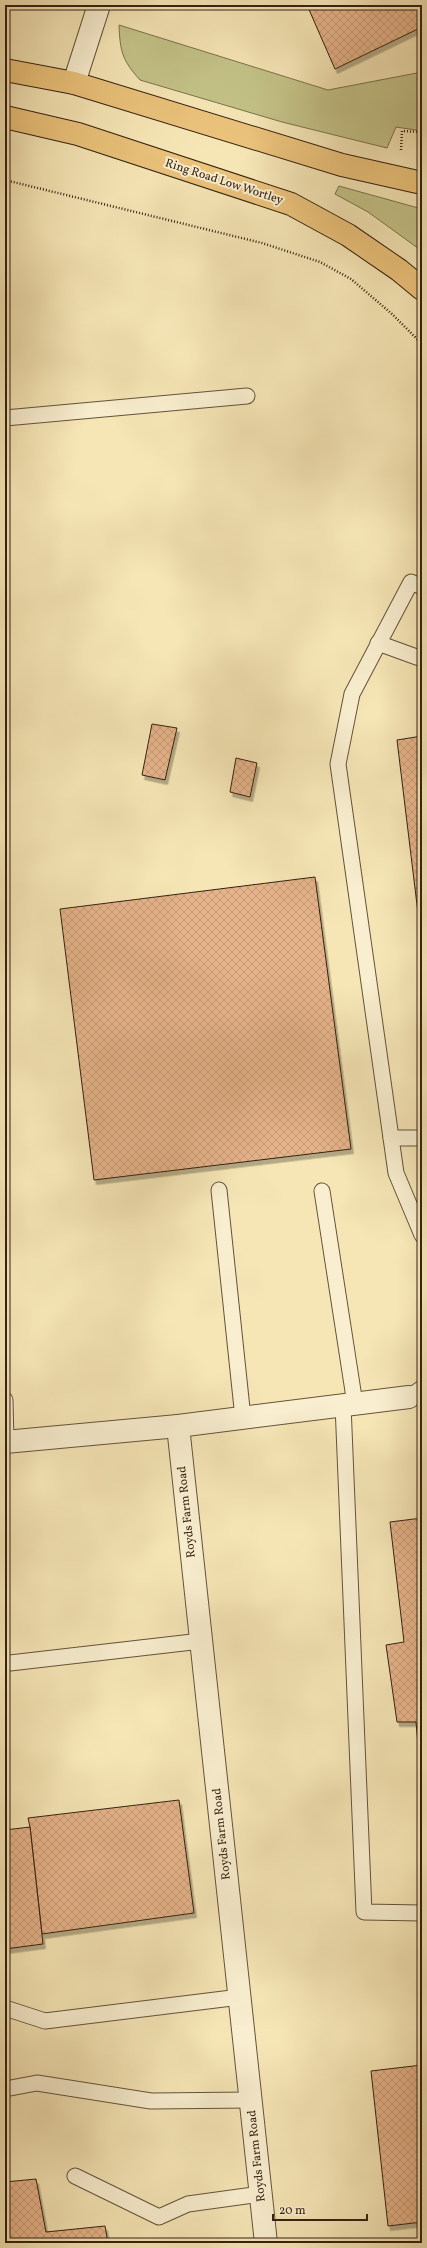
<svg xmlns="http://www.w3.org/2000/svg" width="427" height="2248" viewBox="0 0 427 2248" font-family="Vollkorn,serif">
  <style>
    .green { fill: #c4c388; stroke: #7c724d }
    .building { fill: url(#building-cross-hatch); stroke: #352112; filter: url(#shadow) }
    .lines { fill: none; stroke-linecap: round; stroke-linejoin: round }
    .service-casing { stroke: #65523b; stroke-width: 17 }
    .minor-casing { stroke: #65523b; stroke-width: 24 }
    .trunk-casing { stroke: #352112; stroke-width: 24 }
    .path { stroke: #352112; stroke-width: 2.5; stroke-dasharray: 1 2; stroke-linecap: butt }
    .service { stroke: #f9efd0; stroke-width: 15 }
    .minor { stroke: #f9efd0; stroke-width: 22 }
    .trunk { stroke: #ebc37b; stroke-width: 22 }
    .labels { text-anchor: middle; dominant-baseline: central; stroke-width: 4; stroke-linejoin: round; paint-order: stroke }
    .street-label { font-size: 12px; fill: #352112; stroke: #f9efd0 }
  </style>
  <defs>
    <pattern id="building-cross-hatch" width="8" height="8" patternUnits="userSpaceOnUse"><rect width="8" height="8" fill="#e6b48a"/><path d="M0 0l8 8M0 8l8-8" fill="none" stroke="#c69a76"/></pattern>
    <filter id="shadow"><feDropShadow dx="2.5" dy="4.5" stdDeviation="0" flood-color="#0004"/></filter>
  </defs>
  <rect width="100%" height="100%" fill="#f6e6b6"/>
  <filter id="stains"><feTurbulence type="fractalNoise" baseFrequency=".005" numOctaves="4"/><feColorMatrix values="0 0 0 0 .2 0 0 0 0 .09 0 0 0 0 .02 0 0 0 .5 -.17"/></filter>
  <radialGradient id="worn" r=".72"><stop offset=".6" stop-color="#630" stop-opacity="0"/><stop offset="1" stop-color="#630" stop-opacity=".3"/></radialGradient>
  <g class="green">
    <path d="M119,25L328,90L422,72V131L396,127L387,148L282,122L140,80C122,60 120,51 119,25Z"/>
    <polygon points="339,186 422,209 422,251 368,212 335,194"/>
  </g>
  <g class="building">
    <polygon points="307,5 422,5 422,27 335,69"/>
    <polygon points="152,724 177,728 165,780 142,775"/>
    <polygon points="422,736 422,946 397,740"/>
    <polygon points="236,758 257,763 250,797 230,792"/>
    <polygon points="315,877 351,1149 94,1180 60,909"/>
    <polygon points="422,1518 422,1787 416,1722 397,1722 386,1645 404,1642 390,1522"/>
    <polygon points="179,1800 194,1913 42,1934 30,1827 28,1818"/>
    <polygon points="30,1827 43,1944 5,1949 5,1830"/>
    <polygon points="422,2065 422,2222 388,2226 371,2071"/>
    <polygon points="36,2179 46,2232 105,2226 108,2243 5,2243 5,2182"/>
  </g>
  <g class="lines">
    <defs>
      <g id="service">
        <polyline points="5,418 247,396"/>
        <polyline points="422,587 411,582 352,694 338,764 396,1173 422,1235"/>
        <polyline points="378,643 422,659"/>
        <polyline points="391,1138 422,1138"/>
        <polyline points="219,1190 243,1418"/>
        <polyline points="322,1191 355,1404"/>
        <polyline points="409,1397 422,1388"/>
        <polyline points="5,1400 6,1442"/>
        <polyline points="343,1405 364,1912 422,1913"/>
        <polyline points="10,1663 201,1641"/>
        <polyline points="5,2008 45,2021 240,1997"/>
        <polyline points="5,2089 37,2083 151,2101 251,2100"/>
        <polyline points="75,2176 159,2217 188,2204 261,2194"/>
      </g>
      <g id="minor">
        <polyline points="74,83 99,5"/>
        <polyline points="178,1426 266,2243"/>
        <polyline points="5,1442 178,1426 409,1397"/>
      </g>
      <g id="trunk">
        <polyline points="5,70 74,83 342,165 422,183"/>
        <polyline points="5,117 78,134 291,204 348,235 399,270 422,289"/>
      </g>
    </defs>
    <use href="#service" class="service-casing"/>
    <use href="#minor" class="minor-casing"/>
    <use href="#trunk" class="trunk-casing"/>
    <g class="path">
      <polyline points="401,150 402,131 422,132"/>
      <polyline points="5,180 262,243 320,262 351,279 392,314 422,344"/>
    </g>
    <use href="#service" class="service"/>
    <use href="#minor" class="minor"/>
    <use href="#trunk" class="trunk"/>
  </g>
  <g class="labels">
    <g class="street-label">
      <text transform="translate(224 182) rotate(18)">Ring Road Low Wortley</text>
      <text transform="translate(187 1512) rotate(-96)">Royds Farm Road</text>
      <text transform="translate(222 1834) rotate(-96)">Royds Farm Road</text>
      <text transform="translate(257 2156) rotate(-96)">Royds Farm Road</text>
    </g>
  </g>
  <rect width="427" height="2248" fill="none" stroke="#f6e6b6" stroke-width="20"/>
  <rect x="6" y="6" width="415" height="2236" fill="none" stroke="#352112" stroke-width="2"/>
  <rect x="10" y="10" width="407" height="2228" fill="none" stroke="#352112"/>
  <path d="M273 2214v6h94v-6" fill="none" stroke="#352112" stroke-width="2"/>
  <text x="279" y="2214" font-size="12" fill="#352112" stroke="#f9efd0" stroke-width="3" paint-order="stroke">20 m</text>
  <rect width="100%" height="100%" filter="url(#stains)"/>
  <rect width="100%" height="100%" fill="url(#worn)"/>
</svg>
